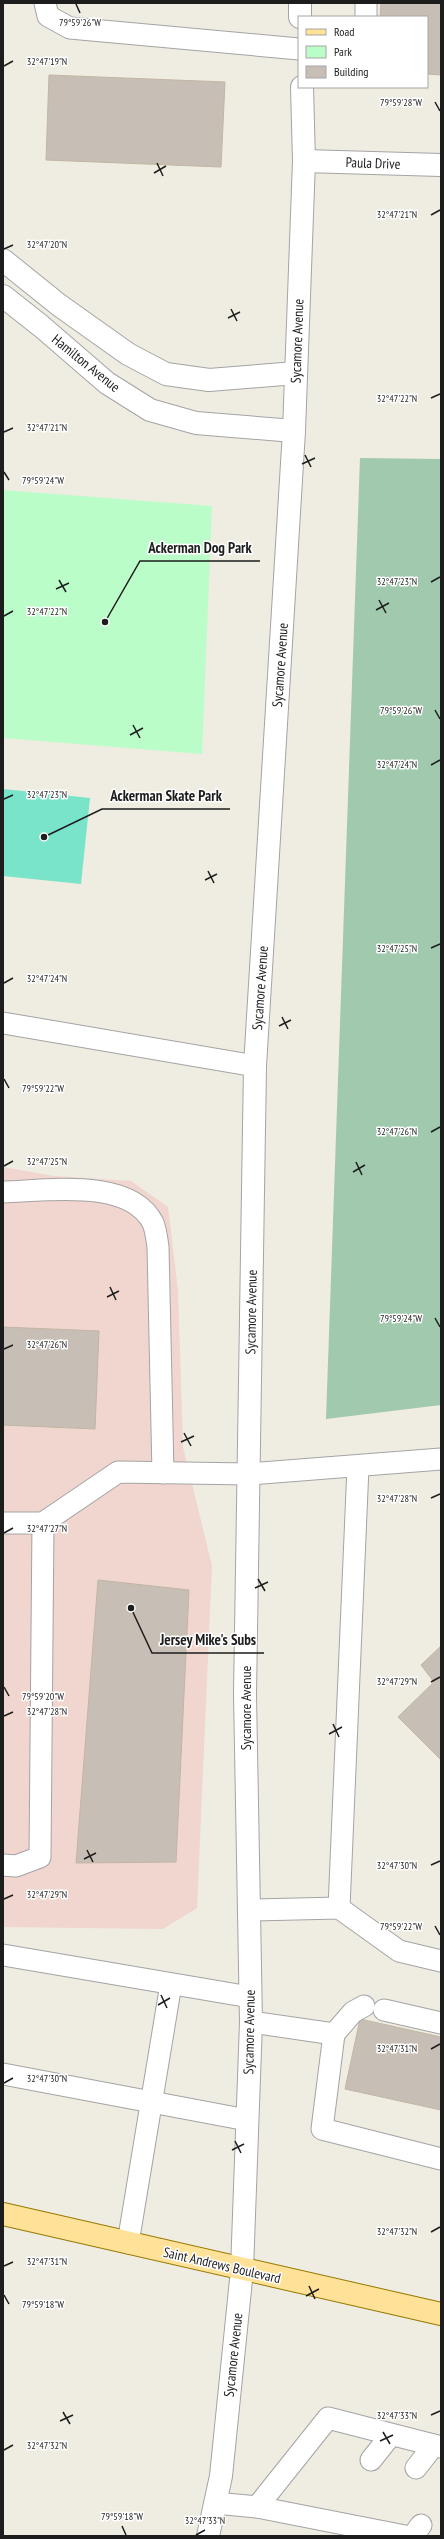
<svg xmlns="http://www.w3.org/2000/svg" width="444" height="2539" viewBox="0 0 444 2539" font-family="'PT Sans Narrow',sans-serif">
  <style>
    .commercial { fill: #f1d5cf }
    .cemetery { fill: #a1c9ad }
    .park { fill: #bbfdc9 }
    .pitch { fill: #79e4ca }
    .building { fill: #c7bfb5; stroke: #c2b5a3 }
    .lines { fill: none; stroke-linecap: round; stroke-linejoin: round }
    .service-casing { stroke: #a4a4a4; stroke-width: 23 }
    .minor-casing { stroke: #a4a4a4; stroke-width: 24 }
    .primary-casing { stroke: #967900; stroke-width: 24 }
    .service { stroke: #fff; stroke-width: 21 }
    .minor { stroke: #fff; stroke-width: 22 }
    .primary { stroke: #ffe197; stroke-width: 22 }
    .ticks { fill: none; stroke: #1d1d1d; stroke-width: 1.5 }
    .labels { text-anchor: middle; dominant-baseline: central; stroke-width: 3; stroke-linejoin: round; paint-order: stroke }
    .street-label { font-size: 14px; fill: #1d1d1d; stroke: #fff }
    .ticks-label { font-size: 10px; text-anchor: middle; fill: #1d1d1d; stroke: #fff; stroke-width: 3; stroke-linejoin: round; paint-order: stroke }
    .leader { fill: none; stroke: #1d1d1d; stroke-width: 1.5 }
    .callout-dot { fill: #1d1d1d; stroke: #fff; stroke-width: 1.5 }
    .callout-label { font-size: 15px; text-anchor: middle; font-weight: bold; fill: #1d1d1d; stroke: #fff; stroke-width: 3; stroke-linejoin: round; paint-order: stroke }
  </style>
  <rect width="100%" height="100%" fill="#efece2"/>
  <polygon class="commercial" points="3,1167 54,1176 131,1181 168,1207 178,1290 183,1447 212,1566 197,1908 163,1929 3,1927"/>
  <polygon class="cemetery" points="360,458 441,459 441,1405 326,1419"/>
  <polygon class="park" points="3,490 212,506 202,754 3,738"/>
  <polygon class="pitch" points="3,789 90,798 81,884 3,876"/>
  <g class="building">
    <polygon points="381,3 441,3 441,75 427,74 427,17 380,17"/>
    <polygon points="49,75 225,82 221,167 46,160"/>
    <polygon points="3,1327 99,1331 95,1429 3,1425"/>
    <polygon points="98,1580 189,1590 176,1862 76,1863"/>
    <polygon points="441,1646 441,1760 398,1717 434,1682 421,1665"/>
    <polygon points="360,2019 441,2037 441,2110 345,2089"/>
  </g>
  <g class="lines">
    <defs>
      <g id="service">
        <polyline points="45,3 48,16 70,28 299,49"/>
        <polyline points="366,17 366,3"/>
        <polyline points="3,1023 255,1066"/>
        <path d="M3,1192C45,1191 130,1177 153,1223C156,1230 157,1240 158,1247L163,1473"/>
        <polyline points="3,1523 43,1523"/>
        <polyline points="3,1865 16,1866 40,1857 43,1523 118,1472 249,1474 441,1459"/>
        <polyline points="339,1908 358,1467"/>
        <polyline points="249,1910 339,1908 399,1951 441,1961"/>
        <polyline points="3,1955 250,1997"/>
        <polyline points="364,2006 353,2012 334,2034 322,2129 441,2159"/>
        <polyline points="384,2010 441,2023"/>
        <polyline points="251,2022 334,2034"/>
        <polyline points="3,2074 247,2120"/>
        <polyline points="128,2243 171,1984"/>
        <polyline points="371,2460 391,2435"/>
        <polyline points="416,2468 434,2445"/>
        <polyline points="215,2503 257,2507 328,2418 441,2447"/>
        <polyline points="257,2507 405,2536"/>
        <polyline points="413,2536 421,2525"/>
      </g>
      <g id="minor">
        <polyline points="300,3 300,17"/>
        <polyline points="304,161 441,165"/>
        <polyline points="3,260 59,305 128,354 166,374 209,380 296,373"/>
        <polyline points="3,296 41,326 107,383 150,410 196,423 294,431"/>
        <polyline points="208,2536 221,2476 242,2270 251,2022 245,1694 255,1066 294,431 304,161 302,87"/>
      </g>
      <polyline id="primary" points="3,2214 441,2314"/>
    </defs>
    <use href="#service" class="service-casing"/>
    <use href="#minor" class="minor-casing"/>
    <use href="#primary" class="primary-casing"/>
    <use href="#service" class="service"/>
    <use href="#minor" class="minor"/>
    <use href="#primary" class="primary"/>
  </g>
  <path class="ticks" d="M76,4L80,13M4,66L13,61M435,102L440,111M157,163L163,176M154,173L166,166M431,215L440,210M4,249L13,245M231,309L237,321M228,318L240,312M431,398L440,394M4,432L13,428M305,455L311,467M302,464L315,458M4,472L9,480M59,580L66,592M431,582L440,577M56,589L69,583M379,600L386,613M376,610L389,603M4,616L13,611M435,710L440,719M133,725L140,738M130,735L143,728M431,765L440,760M4,799L13,795M208,871L214,883M205,880L217,874M431,948L440,944M4,983L13,978M282,1017L288,1029M279,1026L291,1020M4,1079L9,1088M431,1132L440,1127M356,1162L362,1175M4,1166L13,1161M353,1172L365,1165M110,1287L116,1300M107,1297L119,1291M435,1318L440,1327M4,1349L13,1345M184,1433L191,1446M181,1442L194,1436M431,1498L440,1494M4,1533L13,1528M258,1579L265,1591M255,1588L268,1582M431,1682L440,1677M4,1687L9,1696M4,1716L13,1712M333,1724L339,1737M329,1734L342,1727M87,1850L93,1862M84,1859L96,1853M431,1865L440,1861M4,1899L13,1895M435,1926L440,1935M161,1995L167,2008M158,2005L170,1998M431,2049L440,2044M4,2083L13,2078M235,2141L241,2153M232,2150L244,2144M431,2232L440,2227M4,2266L13,2262M309,2286L315,2299M4,2295L9,2304M306,2296L319,2289M63,2412L70,2424M431,2415L440,2411M60,2421L73,2415M383,2432L390,2444M380,2441L393,2435M4,2450L13,2445M122,2526L126,2535M196,2535L205,2530"/>
  <g class="labels">
    <g class="street-label">
      <text transform="translate(373 163) rotate(2)">Paula Drive</text>
      <text transform="translate(297 341) rotate(-88)">Sycamore Avenue</text>
      <text transform="translate(86 363) rotate(39)">Hamilton Avenue</text>
      <text transform="translate(280 665) rotate(-86)">Sycamore Avenue</text>
      <text transform="translate(260 988) rotate(-86)">Sycamore Avenue</text>
      <text transform="translate(251 1312) rotate(-89)">Sycamore Avenue</text>
      <text transform="translate(246 1708) rotate(-90)">Sycamore Avenue</text>
      <text transform="translate(249 2032) rotate(-89)">Sycamore Avenue</text>
      <text transform="translate(222 2265) rotate(13)">Saint Andrews Boulevard</text>
      <text transform="translate(233 2355) rotate(-84)">Sycamore Avenue</text>
    </g>
  </g>
  <g class="ticks-label">
    <text x="80" y="26">79°59'26"W</text>
    <text x="47" y="65">32°47'19"N</text>
    <text x="401" y="106">79°59'28"W</text>
    <text x="397" y="218">32°47'21"N</text>
    <text x="47" y="248">32°47'20"N</text>
    <text x="397" y="402">32°47'22"N</text>
    <text x="47" y="431">32°47'21"N</text>
    <text x="43" y="484">79°59'24"W</text>
    <text x="397" y="585">32°47'23"N</text>
    <text x="47" y="615">32°47'22"N</text>
    <text x="401" y="714">79°59'26"W</text>
    <text x="397" y="768">32°47'24"N</text>
    <text x="47" y="798">32°47'23"N</text>
    <text x="397" y="952">32°47'25"N</text>
    <text x="47" y="982">32°47'24"N</text>
    <text x="43" y="1092">79°59'22"W</text>
    <text x="397" y="1135">32°47'26"N</text>
    <text x="47" y="1165">32°47'25"N</text>
    <text x="401" y="1322">79°59'24"W</text>
    <text x="47" y="1348">32°47'26"N</text>
    <text x="397" y="1502">32°47'28"N</text>
    <text x="47" y="1532">32°47'27"N</text>
    <text x="397" y="1685">32°47'29"N</text>
    <text x="43" y="1700">79°59'20"W</text>
    <text x="47" y="1715">32°47'28"N</text>
    <text x="397" y="1869">32°47'30"N</text>
    <text x="47" y="1898">32°47'29"N</text>
    <text x="401" y="1930">79°59'22"W</text>
    <text x="397" y="2052">32°47'31"N</text>
    <text x="47" y="2082">32°47'30"N</text>
    <text x="397" y="2235">32°47'32"N</text>
    <text x="47" y="2265">32°47'31"N</text>
    <text x="43" y="2308">79°59'18"W</text>
    <text x="397" y="2419">32°47'33"N</text>
    <text x="47" y="2449">32°47'32"N</text>
    <text x="122" y="2520">79°59'18"W</text>
    <text x="205" y="2524">32°47'33"N</text>
  </g>
  <path class="leader" d="M105 622L140 561H260M44 837L102 809H230M131 1608L152 1653H264"/>
  <g class="callout-dot">
    <circle cx="105" cy="622" r="4"/>
    <circle cx="44" cy="837" r="4"/>
    <circle cx="131" cy="1608" r="4"/>
  </g>
  <g class="callout-label">
    <text x="200" y="553">Ackerman Dog Park</text>
    <text x="166" y="801">Ackerman Skate Park</text>
    <text x="208" y="1645">Jersey Mike's Subs</text>
  </g>
  <rect width="444" height="2539" fill="none" stroke="#1d1d1d" stroke-width="8"/>
  <rect x="298" y="16" width="130" height="72" fill="#ffffff" stroke="#a5a5a5"/>
  <rect x="306" y="29" width="20" height="6" fill="#ffe197" stroke="#a5a5a5"/>
  <text x="334" y="36" font-size="12" fill="#1d1d1d">Road</text>
  <rect x="306" y="46" width="20" height="12" fill="#bbfdc9" stroke="#a5a5a5"/>
  <text x="334" y="56" font-size="12" fill="#1d1d1d">Park</text>
  <rect x="306" y="66" width="20" height="12" fill="#c7bfb5" stroke="#a5a5a5"/>
  <text x="334" y="76" font-size="12" fill="#1d1d1d">Building</text>
</svg>
